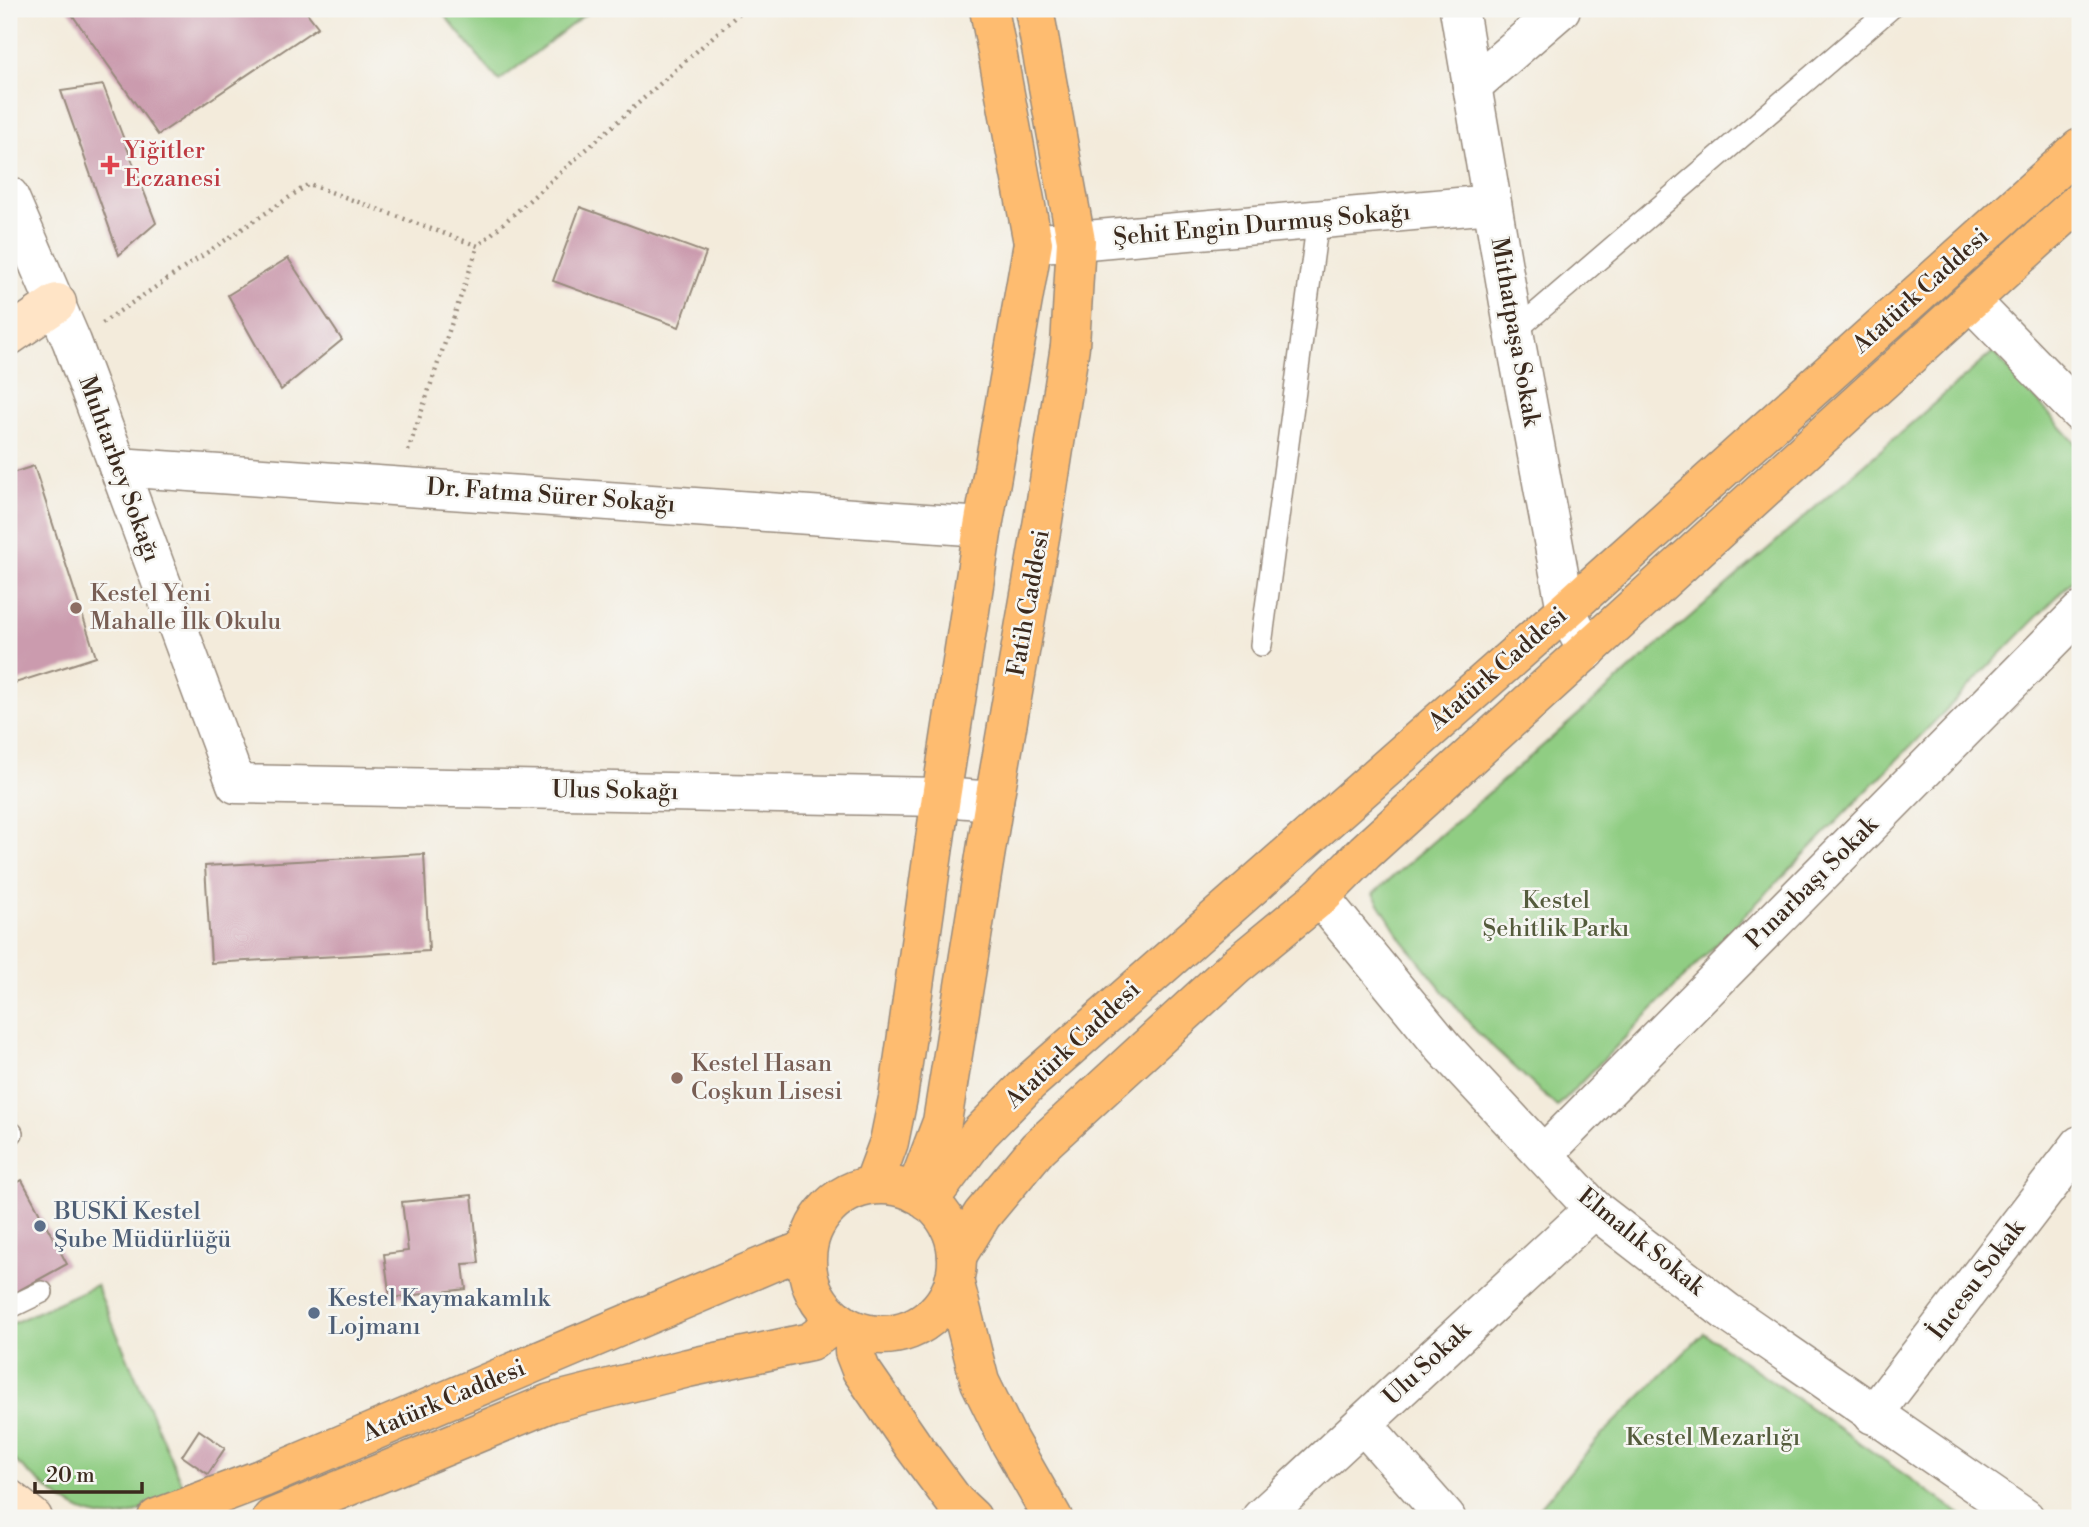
<svg xmlns="http://www.w3.org/2000/svg" width="2089" height="1527" viewBox="0 0 2089 1527" font-family="'Libre Bodoni',serif">
  <style>
    .green { fill: #90cd83; stroke: #667c50; stroke-width: 2 }
    .building { fill: #cb9bae }
    .lines { fill: none; stroke-linecap: round; stroke-linejoin: round }
    .service-casing { stroke: #978a7c; stroke-width: 24 }
    .minor-casing { stroke: #978a7c; stroke-width: 41 }
    .secondary-casing { stroke: #978a7c; stroke-width: 41 }
    .primary-casing { stroke: #978a7c; stroke-width: 41 }
    .path { stroke: #978a7c; stroke-width: 4.5; stroke-dasharray: 2 5; stroke-linecap: butt }
    .service { stroke: #fff; stroke-width: 21 }
    .minor { stroke: #fff; stroke-width: 38 }
    .secondary { stroke: #ffe4c6; stroke-width: 38 }
    .primary { stroke: #febc70; stroke-width: 38 }
    .health-dot { fill: #e0444e; stroke: #f6f6f2; stroke-width: 2.5 }
    .education-dot { fill: #8d6e63; stroke: #f6f6f2; stroke-width: 2.5 }
    .service-dot { fill: #5c6f8a; stroke: #f6f6f2; stroke-width: 2.5 }
    .labels { text-anchor: middle; dominant-baseline: central; stroke-width: 5; stroke-linejoin: round; paint-order: stroke }
    .health-label { font-size: 24px; fill: #be3a42; stroke: #f6f6f2; text-anchor: start }
    .street-label { font-size: 24px; fill: #3b2a1e; stroke: #f6f6f2 }
    .education-label { font-size: 24px; fill: #785e54; stroke: #f6f6f2; text-anchor: start }
    .park-label { font-size: 24px; fill: #545b3c; stroke: #f6f6f2 }
    .service-label { font-size: 24px; fill: #4e5e75; stroke: #f6f6f2; text-anchor: start }
  </style>
  <rect width="100%" height="100%" fill="#f6f6f2"/>
  <filter id="ink" filterUnits="userSpaceOnUse"><feTurbulence type="fractalNoise" baseFrequency=".0143" numOctaves="2"/><feDisplacementMap in="SourceGraphic" scale="14" xChannelSelector="R" yChannelSelector="G"/><feConvolveMatrix kernelMatrix="1 2 1 2 8 2 1 2 1" color-interpolation-filters="sRGB"/></filter>
  <filter id="wash" filterUnits="userSpaceOnUse"><feTurbulence type="fractalNoise" baseFrequency=".00686" numOctaves="4" result="noise"/><feDisplacementMap in="SourceGraphic" scale="28" xChannelSelector="R" yChannelSelector="G"/><feGaussianBlur stdDeviation="1.57" result="paint"/><feColorMatrix in="noise" values="0 0 0 0 0 0 0 0 0 0 0 0 0 0 0 0 0 1.4 0 .05"/><feComposite in="paint" operator="in"/></filter>
  <g filter="url(#wash)">
    <rect width="100%" height="100%" fill="#f3ebdb"/>
    <g class="green">
      <polygon points="439,9 592,9 499,81"/>
      <polygon points="1993,352 2080,448 2080,573 1557,1107 1475,1030 1402,940 1373,894"/>
      <path d="M96,1285L184,1489C165,1497 145,1512 124,1516C77,1525 42,1483 9,1456V1325Z"/>
      <polygon points="1704,1333 1966,1518 1531,1518 1597,1440"/>
    </g>
    <g id="blocks">
      <g class="building">
        <polygon points="68,9 304,9 318,27 158,135"/>
        <polygon points="103,85 156,223 119,255 61,91"/>
        <polygon points="580,207 706,253 679,327 553,281"/>
        <polygon points="288,258 342,340 281,390 228,295"/>
        <polygon points="34,466 96,657 9,685 9,474"/>
        <polygon points="424,854 429,951 211,963 205,866"/>
        <polygon points="22,1180 67,1264 9,1296 9,1187"/>
        <polygon points="472,1195 479,1263 463,1264 466,1289 390,1298 384,1254 408,1251 402,1202"/>
        <polygon points="199,1430 225,1448 208,1474 182,1456"/>
      </g>
    </g>
  </g>
  <g filter="url(#ink)">
    <use href="#blocks" fill-opacity="0" stroke="#978a7c" stroke-width="2"/>
    <g class="lines">
      <defs>
        <g id="service">
          <polyline points="1514,332 1890,9"/>
          <polyline points="1261,645 1318,219"/>
          <polyline points="9,1136 12,1133"/>
          <polyline points="9,1308 42,1292"/>
        </g>
        <g id="minor">
          <polyline points="1459,9 1514,332 1566,610 1587,651"/>
          <polyline points="1472,86 1561,9"/>
          <polyline points="9,196 72,342 236,784 941,797 994,801"/>
          <polyline points="1033,243 1076,241 1492,204"/>
          <polyline points="1971,301 2080,413"/>
          <polyline points="118,467 983,527"/>
          <polyline points="1320,897 1444,1048 1594,1209 1727,1312 2025,1518"/>
          <polyline points="1544,1154 2080,612"/>
          <polyline points="1873,1415 2080,1145"/>
          <polyline points="1363,1424 1446,1518"/>
          <polyline points="1261,1518 1594,1209"/>
        </g>
        <g id="secondary">
          <polyline points="9,336 57,303"/>
          <polyline points="9,1499 33,1518"/>
        </g>
        <g id="primary">
          <polyline points="873,1185 889,1142 898,1098 941,797 983,527 1033,243 989,9"/>
          <circle cx="882" cy="1260" r="75"/>
          <polyline points="915,1193 942,1122 994,801 1043,520 1070,346 1076,241 1034,9"/>
          <polyline points="928,1202 980,1133 1030,1082 1566,610 2080,148"/>
          <polyline points="957,1256 982,1215 1038,1148 1236,966 1320,897 1365,852 2080,201"/>
          <polyline points="954,1280 980,1382 1009,1441 1053,1518"/>
          <polyline points="854,1330 854,1352 861,1370 912,1444 955,1502 972,1518"/>
          <polyline points="157,1518 263,1478 775,1261 807,1249"/>
          <polyline points="272,1518 550,1403 688,1368 810,1342 839,1321"/>
        </g>
      </defs>
      <use href="#service" class="service-casing"/>
      <use href="#minor" class="minor-casing"/>
      <use href="#secondary" class="secondary-casing"/>
      <use href="#primary" class="primary-casing"/>
      <g class="path">
        <polyline points="102,323 309,184 478,246 744,9"/>
        <polyline points="408,451 478,246"/>
      </g>
      <use href="#service" class="service"/>
      <use href="#minor" class="minor"/>
      <use href="#secondary" class="secondary"/>
      <use href="#primary" class="primary"/>
    </g>
  </g>
  <path class="health-dot" d="M106.5 154.5h7v7h7v7h-7v7h-7v-7h-7v-7h7z"/>
  <g class="education-dot">
    <circle cx="76" cy="608" r="7"/>
    <circle cx="677" cy="1078" r="7"/>
  </g>
  <g class="service-dot">
    <circle cx="40" cy="1226" r="7"/>
    <circle cx="314" cy="1313" r="7"/>
  </g>
  <g class="labels">
    <g class="health-label">
      <text x="124" y="151">Yiğitler<tspan x="124" dy="28">Eczanesi</tspan></text>
    </g>
    <g class="street-label">
      <text transform="translate(1262 225) rotate(-5)">Şehit Engin Durmuş Sokağı</text>
      <text transform="translate(1921 291) rotate(-42)">Atatürk Caddesi</text>
      <text transform="translate(1515 332) rotate(80)">Mithatpaşa Sokak</text>
      <text transform="translate(119 469) rotate(70)">Muhtarbey Sokağı</text>
      <text transform="translate(551 496) rotate(4)">Dr. Fatma Sürer Sokağı</text>
      <text transform="translate(1029 603) rotate(-80)">Fatih Caddesi</text>
      <text transform="translate(1498 669) rotate(-41)">Atatürk Caddesi</text>
      <text transform="translate(615 791) rotate(1)">Ulus Sokağı</text>
      <text transform="translate(1812 883) rotate(-45)">Pınarbaşı Sokak</text>
      <text transform="translate(1073 1045) rotate(-43)">Atatürk Caddesi</text>
      <text transform="translate(1641 1242) rotate(39)">Elmalık Sokak</text>
      <text transform="translate(1977 1280) rotate(-53)">İncesu Sokak</text>
      <text transform="translate(1427 1364) rotate(-43)">Ulu Sokak</text>
      <text transform="translate(444 1401) rotate(-23)">Atatürk Caddesi</text>
    </g>
    <g class="education-label">
      <text x="90" y="594">Kestel Yeni<tspan x="90" dy="28">Mahalle İlk Okulu</tspan></text>
      <text x="691" y="1064">Kestel Hasan<tspan x="691" dy="28">Coşkun Lisesi</tspan></text>
    </g>
    <g class="park-label">
      <text x="1556" y="901">Kestel<tspan x="1556" dy="28">Şehitlik Parkı</tspan></text>
      <text x="1713" y="1438">Kestel Mezarlığı</text>
    </g>
    <g class="service-label">
      <text x="54" y="1212">BUSKİ Kestel<tspan x="54" dy="28">Şube Müdürlüğü</tspan></text>
      <text x="328" y="1299">Kestel Kaymakamlık<tspan x="328" dy="28">Lojmanı</tspan></text>
    </g>
  </g>
  <rect width="2089" height="1527" fill="none" stroke="#f6f6f2" stroke-width="35"/>
  <path d="M35 1482v10h107v-10" fill="none" stroke="#3b2a1e" stroke-width="3.5"/>
  <text x="46" y="1482" font-size="21" fill="#3b2a1e" stroke="#f6f6f2" stroke-width="5" paint-order="stroke">20 m</text>
</svg>
